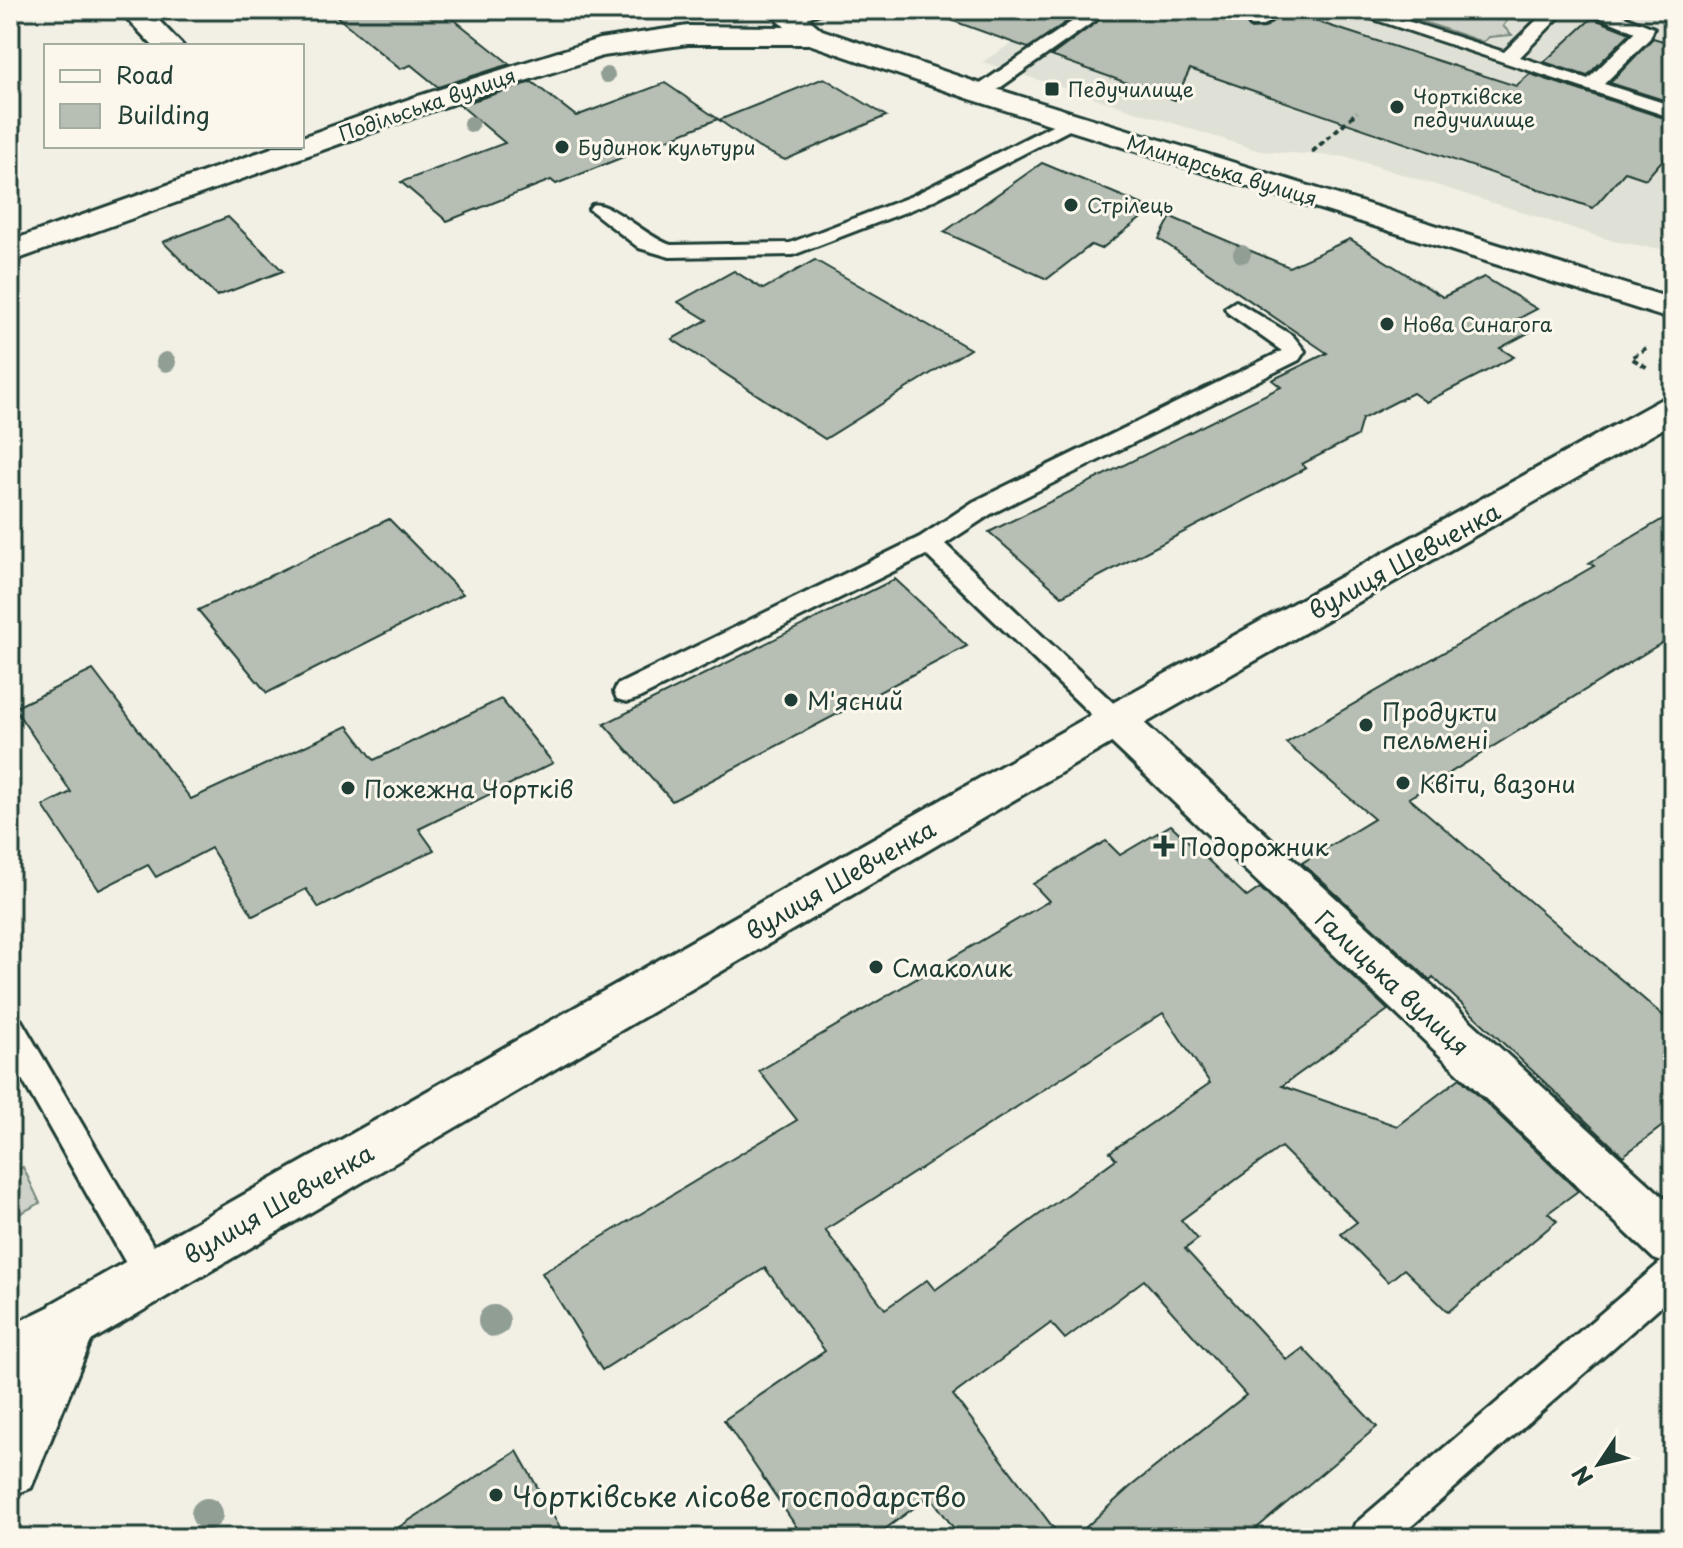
<svg xmlns="http://www.w3.org/2000/svg" width="1683" height="1548" viewBox="0 0 1683 1548" font-family="'Playpen Sans',sans-serif">
  <style>
    .built { fill: #e0e1d6 }
    .green { fill: #cfd2c8; stroke: #77887e; stroke-width: 2 }
    .building { fill: #b7beb3; stroke: #1f3d34; stroke-width: 2; fill-rule: evenodd }
    .lines { fill: none; stroke-linecap: round; stroke-linejoin: round }
    .service-casing { stroke: #1f3d34; stroke-width: 6 }
    .minor-casing { stroke: #1f3d34; stroke-width: 6 }
    .tertiary-casing { stroke: #1f3d34; stroke-width: 6 }
    .secondary-casing { stroke: #1f3d34; stroke-width: 6 }
    .path { stroke: #1f3d34; stroke-width: 4; stroke-dasharray: 6 4; stroke-linecap: butt }
    .service { fill: #fbf7ec; fill-rule: evenodd }
    .minor { fill: #fbf7ec; fill-rule: evenodd }
    .tertiary { fill: #fbf7ec; fill-rule: evenodd }
    .secondary { fill: #fbf7ec; fill-rule: evenodd }
    .tree { fill: #919e94 }
    .poi-dot { fill: #1f3d34; stroke: #fbf7ec; stroke-width: 3 }
    .labels { text-anchor: middle; dominant-baseline: central; stroke-width: 6; stroke-linejoin: round; paint-order: stroke }
    .far-poi-label { font-size: 20px; fill: #1f3d34; stroke: #fbf7ec; text-anchor: start }
    .far-street-label { font-size: 20px; fill: #1f3d34; stroke: #fbf7ec }
    .street-label { font-size: 24px; fill: #1f3d34; stroke: #fbf7ec }
    .poi-label { font-size: 24px; fill: #1f3d34; stroke: #fbf7ec; text-anchor: start }
    .near-poi-label { font-size: 28px; fill: #1f3d34; stroke: #fbf7ec; text-anchor: start }
  </style>
  <rect width="100%" height="100%" fill="#f2f0e5"/>
  <filter id="ink" filterUnits="userSpaceOnUse"><feTurbulence type="fractalNoise" baseFrequency=".0125" numOctaves="2"/><feDisplacementMap in="SourceGraphic" scale="16" xChannelSelector="R" yChannelSelector="G"/><feConvolveMatrix kernelMatrix="1 2 1 2 8 2 1 2 1" color-interpolation-filters="sRGB"/></filter>
  <g filter="url(#ink)">
    <polygon class="built" points="1065,10 1673,10 1673,251 1613,241 1347,157 1260,151 982,62"/>
    <g class="green">
      <polygon points="1388,10 1472,10 1507,21 1503,26 1512,35 1489,37 1483,42"/>
      <polygon points="23,1167 40,1203 10,1219 10,1174"/>
    </g>
    <g class="building">
      <polygon points="329,10 442,10 510,64 438,87 411,65 400,69"/>
      <polygon points="944,10 1084,10 1028,48 942,17"/>
      <polygon points="1113,10 1257,10 1245,22 1251,29 1265,28 1284,11 1516,86 1530,74 1673,121 1673,148 1646,179 1625,172 1593,208 1190,69 1175,100 1051,56"/>
      <polygon points="1592,18 1630,33 1587,76 1544,62"/>
      <polygon points="1653,38 1673,44 1673,103 1610,83"/>
      <polygon points="824,78 886,116 785,160 759,148 719,120"/>
      <polygon points="532,82 576,116 665,83 718,119 556,184 551,180 447,221 401,182 505,143 460,105"/>
      <polygon points="1042,163 1153,209 1101,249 1091,245 1047,279 944,232"/>
      <polygon points="228,217 283,271 217,296 163,242"/>
      <polygon points="1171,217 1289,267 1350,239 1443,297 1484,277 1537,309 1512,322 1530,332 1500,348 1514,357 1426,402 1413,393 1362,419 1357,436 1302,464 1306,468 1062,596 989,532 1281,387 1272,380 1327,353 1159,239"/>
      <polygon points="815,260 970,349 825,439 672,339 707,320 678,302 734,271 763,289"/>
      <polygon points="1673,513 1673,636 1409,798 1673,1024 1673,1118 1623,1156 1433,977 1430,980 1302,863 1374,819 1286,743 1594,566 1589,563"/>
      <polygon points="389,519 463,594 267,693 198,610"/>
      <polygon points="895,579 967,646 672,801 604,724"/>
      <polygon points="93,670 191,799 348,726 374,760 501,699 553,763 419,829 434,850 319,908 306,889 253,916 211,848 156,877 148,865 99,890 43,806 71,792 14,708"/>
      <path d="M1171,825L1247,897L1260,888L1388,1010L1282,1086L1397,1126L1460,1078L1578,1191L1548,1213L1557,1221L1448,1312L1404,1269L1388,1282L1341,1234L1357,1222L1281,1147L1181,1220L1198,1239L1185,1249L1287,1360L1303,1348L1377,1427L1245,1538H1074L1130,1487L1246,1395L1144,1280L1065,1339L1051,1323L953,1395L1061,1538H961L930,1496L873,1538H804L724,1420L825,1351L765,1268L602,1370L542,1273L797,1120L759,1071L1049,901L1033,884L1106,841L1120,855ZM1163,1013L1210,1083L1110,1152L1116,1159L935,1290L927,1280L885,1309L825,1230Z"/>
      <polygon points="517,1451 566,1538 382,1538"/>
    </g>
    <g class="lines">
      <defs>
        <g id="service">
          <polygon points="801,10 828,10 791,24 782,19"/>
          <polygon points="1089,10 1110,10 987,97 973,97 973,89"/>
          <polygon points="1261,10 1281,10 1263,26 1251,26 1248,22"/>
          <polygon points="1346,10 1373,10 1504,52 1547,10 1566,10 1520,57 1588,79 1635,32 1582,10 1609,10 1654,28 1650,38 1604,84 1673,106 1673,118"/>
          <path d="M1070,116L1080,122L1077,126L926,204L793,255L670,257L639,248L589,209L592,205C610,200 647,238 671,245L790,243L912,196Z"/>
          <polygon points="1236,301 1293,336 1305,351 1299,360 991,514 945,544 1125,714 1129,721 1125,728 1115,731 1105,728 926,555 637,699 627,702 617,699 614,692 617,685 920,537 973,502 1282,351 1228,313 1225,308"/>
          <polygon points="10,1016 21,1020 164,1264 169,1276 164,1288 152,1292 140,1288 10,1058"/>
          <polygon points="1673,1257 1673,1295 1398,1538 1350,1538 1355,1524 1661,1262"/>
        </g>
        <g id="minor">
          <polygon points="119,10 149,10 183,46 153,46"/>
          <polygon points="1115,705 1130,710 1673,1206 1673,1266 1654,1259 1100,732 1094,721 1100,710"/>
        </g>
        <g id="tertiary">
          <polygon points="767,10 798,10 822,30 990,87 1673,299 1673,320 970,99 809,44 688,44 603,56 437,109 10,262 10,241 277,146 302,146 302,137 415,97 599,39 688,26 785,27"/>
          <polygon points="71,1296 91,1304 99,1323 91,1342 10,1383 10,1326"/>
        </g>
        <polygon id="secondary" points="1673,397 1673,423 1130,732 91,1341 31,1488 10,1496 10,1399 51,1304 1100,710 1660,400"/>
      </defs>
      <use href="#service" class="service-casing"/>
      <use href="#minor" class="minor-casing"/>
      <use href="#tertiary" class="tertiary-casing"/>
      <use href="#secondary" class="secondary-casing"/>
      <g class="path">
        <polyline points="1312,152 1357,112"/>
        <polyline points="1646,348 1631,358 1648,368"/>
      </g>
      <use href="#service" class="service"/>
      <use href="#minor" class="minor"/>
      <use href="#tertiary" class="tertiary"/>
      <use href="#secondary" class="secondary"/>
    </g>
    <g class="tree">
      <circle cx="607" cy="75" r="8"/>
      <circle cx="471" cy="124" r="8"/>
      <circle cx="1242" cy="254" r="9"/>
      <circle cx="166" cy="362" r="10"/>
      <circle cx="494" cy="1321" r="16"/>
      <circle cx="207" cy="1514" r="16"/>
    </g>
  </g>
  <g class="poi-dot">
    <rect x="1044" y="81" width="16" height="16" rx="4"/>
    <circle cx="1397" cy="107" r="8"/>
    <circle cx="562" cy="147" r="8"/>
    <circle cx="1071" cy="205" r="8"/>
    <circle cx="1387" cy="324" r="8"/>
    <circle cx="791" cy="700" r="8"/>
    <circle cx="1366" cy="725" r="8"/>
    <circle cx="1403" cy="783" r="8"/>
    <circle cx="348" cy="788" r="8"/>
    <path d="M1160 834h8v8h8v8h-8v8h-8v-8h-8v-8h8z"/>
    <circle cx="876" cy="967" r="8"/>
    <circle cx="496" cy="1495" r="8"/>
  </g>
  <g class="labels">
    <g class="far-poi-label">
      <text x="1068" y="89">Педучилище</text>
      <text x="1413" y="96">Чортківске<tspan x="1413" dy="23">педучилище</tspan></text>
      <text x="578" y="147">Будинок культури</text>
      <text x="1087" y="205">Стрілець</text>
      <text x="1403" y="324">Нова Синагога</text>
    </g>
    <g class="far-street-label">
      <text transform="translate(427 104) rotate(-19)">Подільська вулиця</text>
      <text transform="translate(1222 170) rotate(17)">Млинарська вулиця</text>
    </g>
    <g class="street-label">
      <text transform="translate(1404 560) rotate(-29)">вулиця Шевченка</text>
      <text transform="translate(840 879) rotate(-30)">вулиця Шевченка</text>
      <text transform="translate(1393 982) rotate(43)">Галицька вулиця</text>
      <text transform="translate(278 1203) rotate(-30)">вулиця Шевченка</text>
    </g>
    <g class="poi-label">
      <text x="807" y="700">М'ясний</text>
      <text x="1382" y="711">Продукти<tspan x="1382" dy="28">пельмені</tspan></text>
      <text x="1419" y="783">Квіти, вазони</text>
      <text x="364" y="788">Пожежна Чортків</text>
      <text x="1180" y="846">Подорожник</text>
      <text x="892" y="967">Смаколик</text>
    </g>
    <g class="near-poi-label">
      <text x="512" y="1495">Чортківське лісове господарство</text>
    </g>
  </g>
  <rect width="1683" height="1548" fill="none" stroke="#fbf7ec" stroke-width="40"/>
  <rect x="20" y="20" width="1643" height="1508" fill="none" stroke="#1f3d34" stroke-width="3" filter="url(#ink)"/>
  <rect x="44" y="44" width="260" height="104" fill="#fbf7ec" stroke="#a3ada2" stroke-width="2"/>
  <rect x="60" y="70" width="40" height="12" fill="#fbf7ec" stroke="#a3ada2" stroke-width="2"/>
  <text x="116" y="84" font-size="24" fill="#1f3d34">Road</text>
  <rect x="60" y="104" width="40" height="24" fill="#b7beb3" stroke="#a3ada2" stroke-width="2"/>
  <text x="116" y="124" font-size="24" fill="#1f3d34">Building</text>
  <g transform="translate(1599 1464) rotate(235)" stroke="#fbf7ec" stroke-width="6" paint-order="stroke">
  <path d="M0-6L14 30L0 20L-14 30Z" fill="#1f3d34"/>
  <text y="-12" font-size="22" font-weight="bold" text-anchor="middle" fill="#1f3d34">N</text>
  </g>
</svg>
